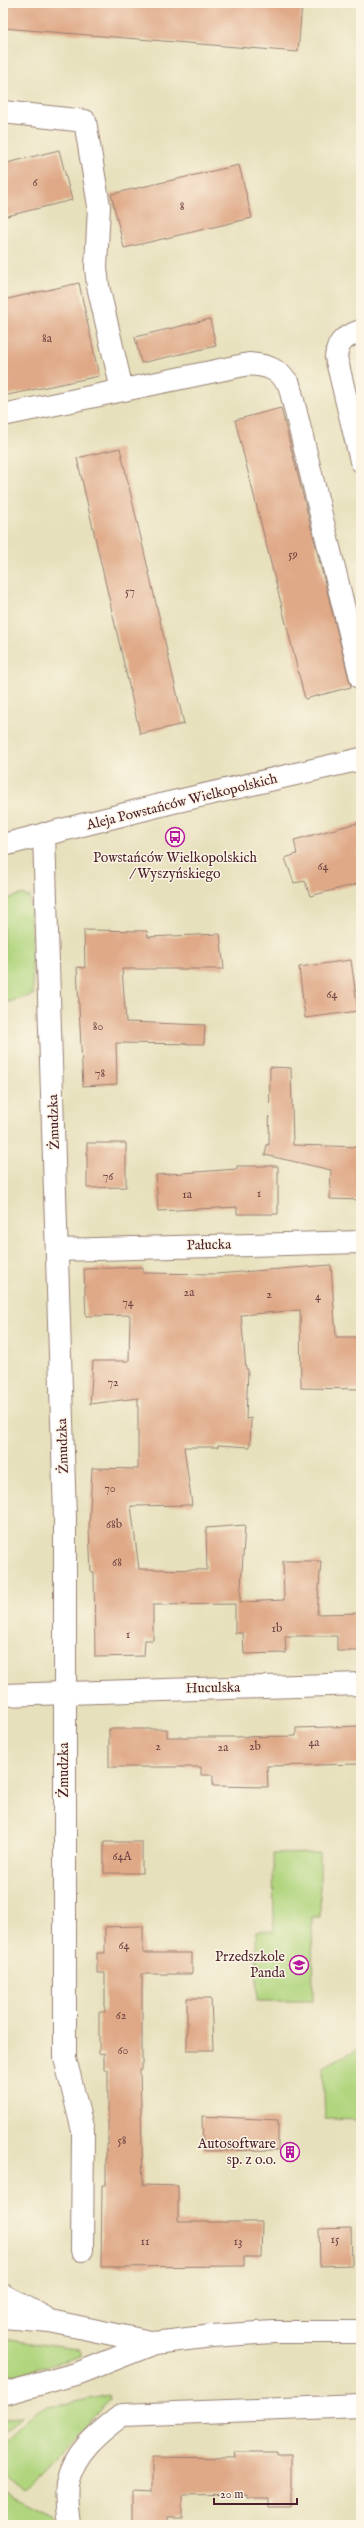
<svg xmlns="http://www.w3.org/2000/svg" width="364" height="2528" viewBox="0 0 364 2528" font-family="'IM FELL English',serif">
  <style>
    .green { fill: #b0d57e; stroke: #7d7a54 }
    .building { fill: #dfa987 }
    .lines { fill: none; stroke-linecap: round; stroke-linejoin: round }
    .minor-casing { stroke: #988074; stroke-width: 24 }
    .minor { stroke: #fff; stroke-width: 22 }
    .labels { text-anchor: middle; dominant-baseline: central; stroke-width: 3; stroke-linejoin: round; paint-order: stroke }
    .number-label { font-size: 12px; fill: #6f4242 }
    .street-label { font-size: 14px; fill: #4a1f2b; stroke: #fcf5e5 }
    .poi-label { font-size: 14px; fill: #4a1f2b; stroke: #fcf5e5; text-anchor: end }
  </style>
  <rect width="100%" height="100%" fill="#fcf5e5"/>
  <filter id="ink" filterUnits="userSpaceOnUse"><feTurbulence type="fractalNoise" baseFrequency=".025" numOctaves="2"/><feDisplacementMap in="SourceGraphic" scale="8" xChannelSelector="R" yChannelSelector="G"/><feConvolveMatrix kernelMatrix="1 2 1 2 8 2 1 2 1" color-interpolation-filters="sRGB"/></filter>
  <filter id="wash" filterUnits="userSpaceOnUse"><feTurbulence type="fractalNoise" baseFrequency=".012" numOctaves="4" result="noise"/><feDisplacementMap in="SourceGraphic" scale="16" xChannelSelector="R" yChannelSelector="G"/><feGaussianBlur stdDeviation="0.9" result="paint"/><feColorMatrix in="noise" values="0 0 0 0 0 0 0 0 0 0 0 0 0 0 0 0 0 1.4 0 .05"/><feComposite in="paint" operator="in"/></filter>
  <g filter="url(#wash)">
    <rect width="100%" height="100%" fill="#e7e0bc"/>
    <g class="green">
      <polygon points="24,894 25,897 30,896 33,995 5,1003 3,999 3,900"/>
      <polygon points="320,1853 320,1917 312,1917 313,2001 257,2001 256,1931 274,1930 273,1854"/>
      <polygon points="361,2047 361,2120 325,2119 323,2067"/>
      <polygon points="3,2339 76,2349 81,2352 81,2356 3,2379"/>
      <polygon points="109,2395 110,2399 26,2489 3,2477 3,2443 33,2412 48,2407"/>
      <polygon points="23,2415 3,2434 3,2421"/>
      <polygon points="3,2491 56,2517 55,2525 3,2525"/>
    </g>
    <g id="blocks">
      <g class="building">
        <polygon points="3,3 302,4 298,52 3,28"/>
        <polygon points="59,150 72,200 3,217 3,164"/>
        <polygon points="239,165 252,218 124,248 111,194"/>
        <polygon points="79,283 99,376 3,396 3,300"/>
        <polygon points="210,319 216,346 141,363 135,337"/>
        <polygon points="281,408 351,687 305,699 235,420"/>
        <polygon points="120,448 184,724 140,734 77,458"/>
        <polygon points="361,822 361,883 310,896 305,881 294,883 285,858 297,854 294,840"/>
        <polygon points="84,930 147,931 148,937 220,934 224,969 122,969 126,1022 205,1025 204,1044 116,1043 117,1084 83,1086 77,967 85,968"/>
        <polygon points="351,960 358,1011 305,1018 299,967"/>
        <polygon points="270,1067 291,1068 293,1145 361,1147 361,1200 330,1199 331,1170 265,1155 267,1144 269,1145"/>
        <polygon points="87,1143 126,1143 126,1187 87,1188"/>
        <polygon points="237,1166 278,1166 278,1214 237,1214 237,1207 158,1211 156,1175 237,1169"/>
        <polygon points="331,1265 336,1337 361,1337 361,1389 301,1388 300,1310 241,1315 246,1369 248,1369 246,1419 251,1418 250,1447 218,1445 218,1447 184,1447 192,1505 131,1506 139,1569 207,1570 206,1528 245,1525 240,1602 284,1600 283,1561 321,1561 317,1614 361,1613 361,1651 337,1651 337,1636 285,1636 286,1653 244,1654 243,1633 235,1633 235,1604 153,1605 153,1640 145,1640 144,1656 95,1657 94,1572 91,1572 89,1529 92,1468 138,1469 138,1398 90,1404 93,1361 129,1361 130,1315 86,1316 84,1269 143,1267 143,1273 216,1274"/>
        <polygon points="361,1726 361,1764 267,1766 268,1787 213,1786 213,1775 201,1775 201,1767 109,1767 109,1729 167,1729 167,1737 233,1737 296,1736 296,1728"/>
        <rect x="104" y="1842" width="38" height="31"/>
        <polygon points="143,1926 143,1953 192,1953 192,1974 142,1974 142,2070 140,2070 143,2185 178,2186 178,2222 262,2222 261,2257 244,2257 244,2266 101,2267 102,2185 106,2185 106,2145 108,2145 108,2070 104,2070 104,2053 99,2054 99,2012 105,2012 105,1973 97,1973 97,1953 105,1953 105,1927"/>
        <polygon points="187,1998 211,1998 213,2050 187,2050"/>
        <polygon points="202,2116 278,2120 278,2150 203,2151"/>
        <polygon points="351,2228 352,2265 320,2266 319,2229"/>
        <polygon points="234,2452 277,2452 277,2455 291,2455 291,2508 269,2508 269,2498 248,2498 248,2495 182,2496 182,2517 167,2517 167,2525 132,2525 132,2491 152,2492 152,2457 235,2458"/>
      </g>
    </g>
  </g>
  <g filter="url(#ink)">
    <use href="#blocks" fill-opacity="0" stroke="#988074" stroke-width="1"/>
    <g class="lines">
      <defs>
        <g id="minor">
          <polyline points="3,112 85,121 99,206 96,267 98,286 122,390"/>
          <path d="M361,331C346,336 338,340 336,357L361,461"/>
          <path d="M3,415L249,364C269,366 276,368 289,384L361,678"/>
          <polyline points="44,834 65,1518 65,2058 83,2131 82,2250"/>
          <polyline points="3,845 169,803 361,759"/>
          <polyline points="57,1250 361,1242"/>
          <polyline points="3,1695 361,1684"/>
          <polyline points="3,2295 44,2317"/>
          <polyline points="3,2317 50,2321 155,2343"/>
          <polyline points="3,2394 79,2373 155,2343 212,2336 273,2332 361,2332"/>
          <path d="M69,2525C68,2513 65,2497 67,2484C74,2452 97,2434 122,2415L361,2406"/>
        </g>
      </defs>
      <use href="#minor" class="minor-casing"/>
      <use href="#minor" class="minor"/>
    </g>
  </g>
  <defs>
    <symbol id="bus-ring" viewBox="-11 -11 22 22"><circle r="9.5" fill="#fcf5e5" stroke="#b5179e" stroke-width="1.5"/><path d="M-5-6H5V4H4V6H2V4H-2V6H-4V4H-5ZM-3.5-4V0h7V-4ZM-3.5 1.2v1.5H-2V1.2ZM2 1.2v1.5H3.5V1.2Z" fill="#b5179e"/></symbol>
    <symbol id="school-ring" viewBox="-11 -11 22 22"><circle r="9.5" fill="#fcf5e5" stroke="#b5179e" stroke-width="1.5"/><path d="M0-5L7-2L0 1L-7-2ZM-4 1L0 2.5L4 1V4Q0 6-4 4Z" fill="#b5179e"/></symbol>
    <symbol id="building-ring" viewBox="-11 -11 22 22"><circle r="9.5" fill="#fcf5e5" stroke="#b5179e" stroke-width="1.5"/><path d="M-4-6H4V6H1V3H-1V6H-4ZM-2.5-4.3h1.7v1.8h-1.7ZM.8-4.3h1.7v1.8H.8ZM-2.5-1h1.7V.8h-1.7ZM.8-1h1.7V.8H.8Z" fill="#b5179e"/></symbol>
  </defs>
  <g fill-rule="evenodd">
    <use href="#bus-ring" x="164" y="826" width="22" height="22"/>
    <use href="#school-ring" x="288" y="1954" width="22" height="22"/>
    <use href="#building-ring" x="279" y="2141" width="22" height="22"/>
  </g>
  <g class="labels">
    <g class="number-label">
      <text x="35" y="182">6</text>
      <text x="182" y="206">8</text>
      <text x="47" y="338">8a</text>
      <text x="293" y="554">59</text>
      <text x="130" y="591">57</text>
      <text x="323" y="866">64</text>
      <text x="332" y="994">64</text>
      <text x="98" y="1026">80</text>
      <text x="100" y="1073">78</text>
      <text x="108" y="1176">76</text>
      <text x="259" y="1193">1</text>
      <text x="187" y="1194">1a</text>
      <text x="189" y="1292">2a</text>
      <text x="269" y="1294">2</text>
      <text x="318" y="1296">4</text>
      <text x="128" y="1302">74</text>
      <text x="113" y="1382">72</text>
      <text x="110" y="1488">70</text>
      <text x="114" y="1524">68b</text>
      <text x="117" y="1562">68</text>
      <text x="277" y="1628">1b</text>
      <text x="128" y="1634">1</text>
      <text x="314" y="1742">4a</text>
      <text x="158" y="1746">2</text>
      <text x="255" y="1746">2b</text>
      <text x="223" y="1747">2a</text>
      <text x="122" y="1856">64A</text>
      <text x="124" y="1945">64</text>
      <text x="121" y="2015">62</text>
      <text x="123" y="2050">60</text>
      <text x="122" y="2140">58</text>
      <text x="335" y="2239">15</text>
      <text x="145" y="2241">11</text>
      <text x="238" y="2241">13</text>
    </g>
    <g class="street-label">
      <text transform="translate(182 802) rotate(-14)">Aleja Powstańców Wielkopolskich</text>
      <text transform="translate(54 1122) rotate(-92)">Żmudzka</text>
      <text transform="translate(209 1245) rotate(-1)">Pałucka</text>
      <text transform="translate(63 1446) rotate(-92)">Żmudzka</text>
      <text transform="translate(213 1688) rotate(-1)">Huculska</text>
      <text transform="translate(64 1770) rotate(-90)">Żmudzka</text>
    </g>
    <g class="poi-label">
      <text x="175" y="858" text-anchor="middle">Powstańców Wielkopolskich<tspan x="175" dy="16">/ Wyszyńskiego</tspan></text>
      <text x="285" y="1957">Przedszkole<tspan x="285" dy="16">Panda</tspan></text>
      <text x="276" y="2144">Autosoftware<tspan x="276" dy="16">sp. z o.o.</tspan></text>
    </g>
  </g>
  <rect width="364" height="2528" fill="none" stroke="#fcf5e5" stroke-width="16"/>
  <path d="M214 2498v6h83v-6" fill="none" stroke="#4a1f2b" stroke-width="2"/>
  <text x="220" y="2498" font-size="12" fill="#4a1f2b" stroke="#fcf5e5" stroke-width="3" paint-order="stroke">20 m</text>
</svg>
